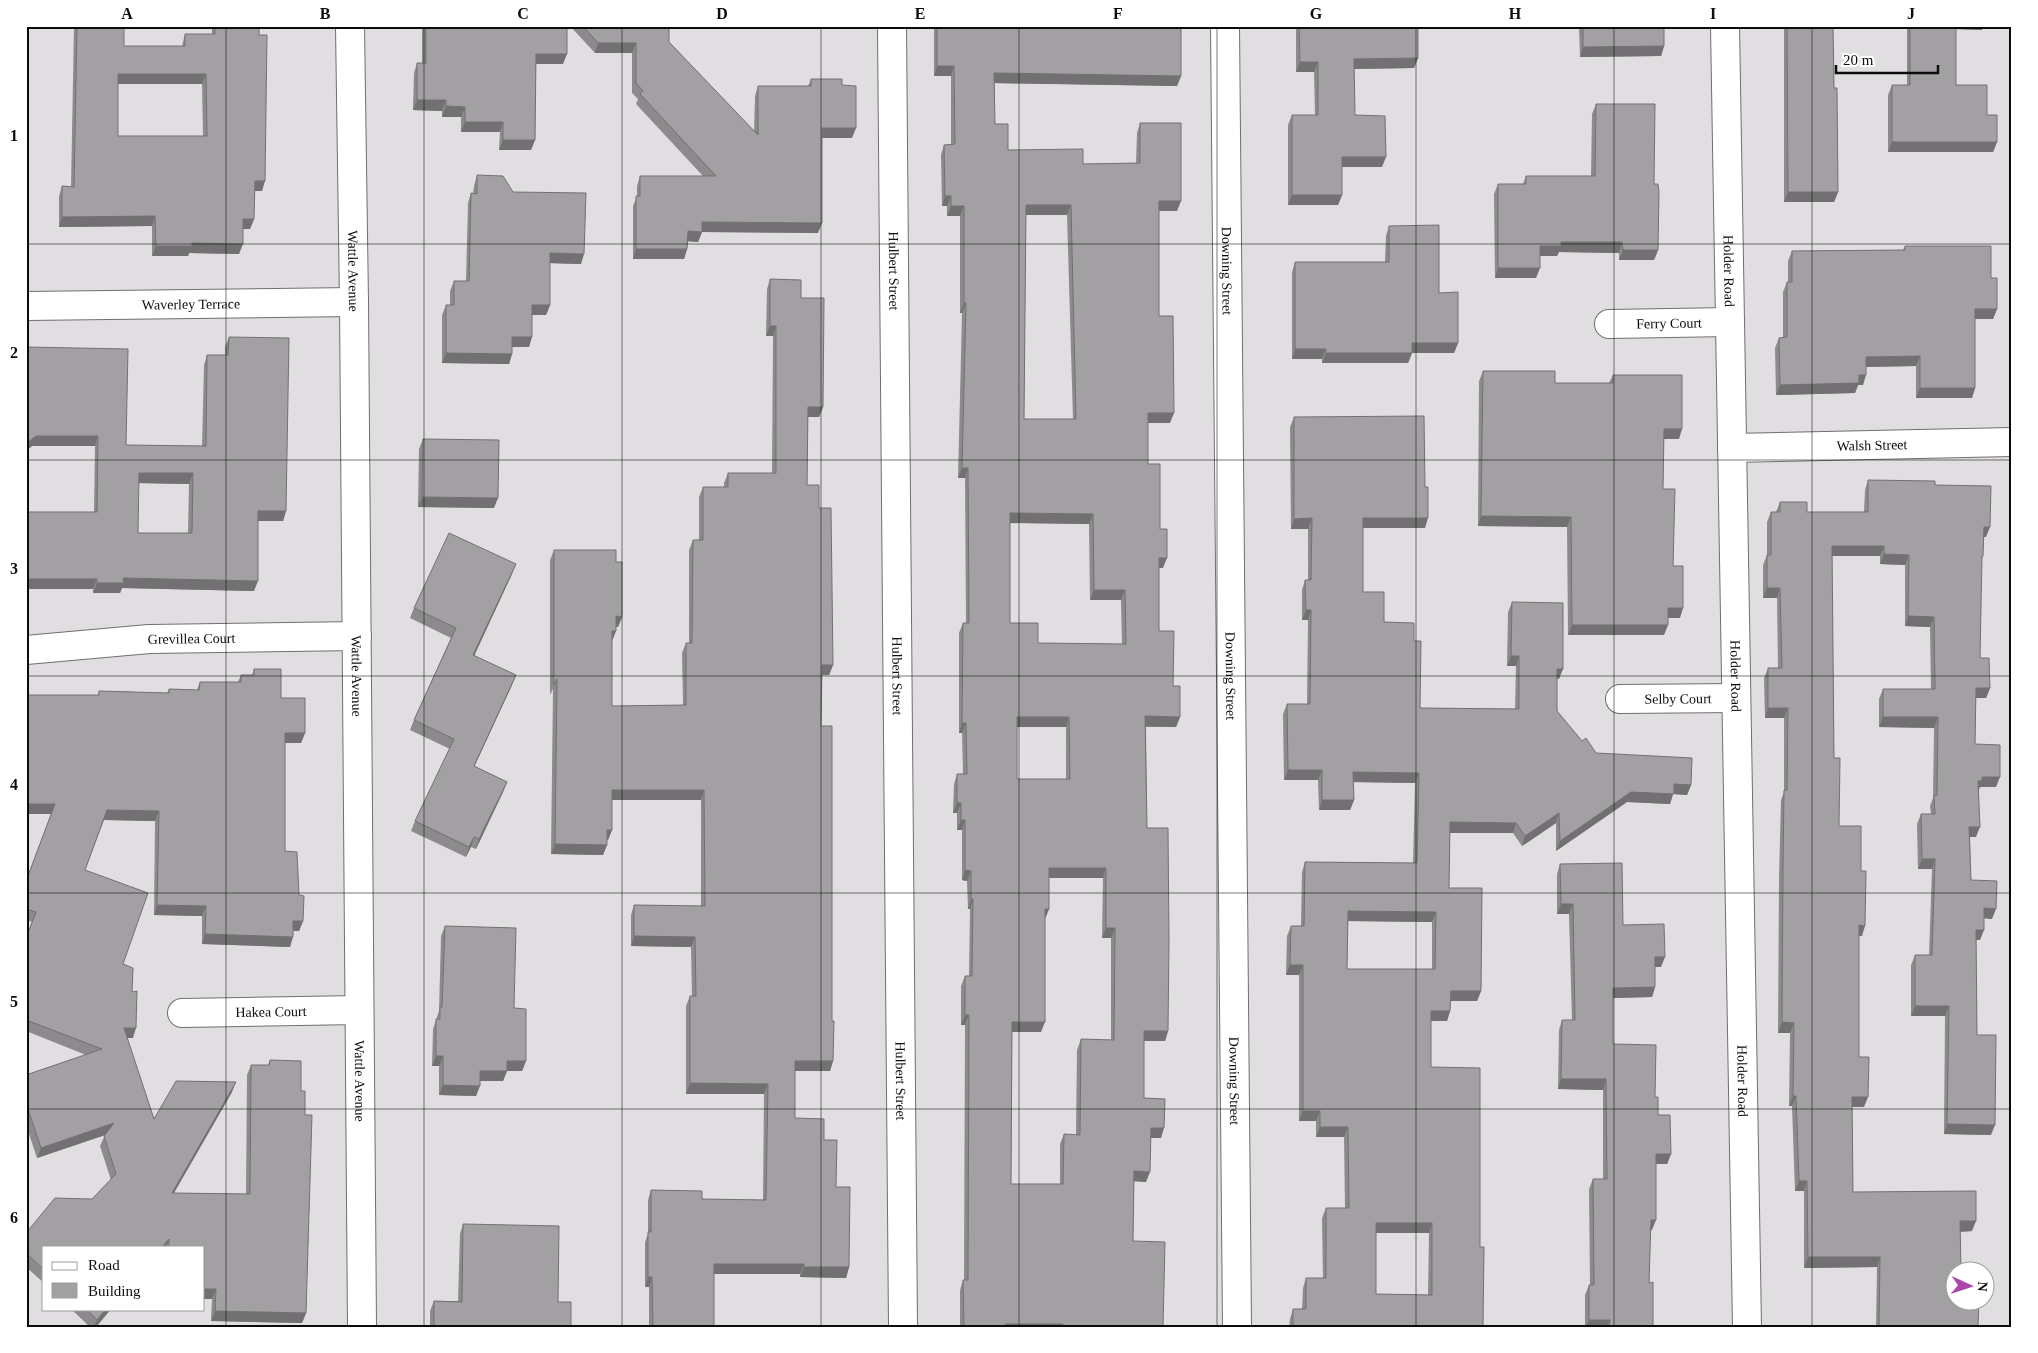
<svg xmlns="http://www.w3.org/2000/svg" width="2038" height="1353" viewBox="0 0 2038 1353" font-family="'Times New Roman',serif">
  <style>
    .lines { fill: none; stroke-linecap: round; stroke-linejoin: round }
    .minor-casing { stroke: #716e71; stroke-width: 30 }
    .minor { stroke: #fff; stroke-width: 28 }
    .wall { fill: #8c8a8c; fill-rule: evenodd }
    .shaded-wall { fill: #727072 }
    .building { fill: #a3a0a3; stroke: #727072; fill-rule: evenodd }
    .grid { fill: none; stroke: #0d0c0d; stroke-width: 1; stroke-opacity: 0.55 }
    .labels { text-anchor: middle; dominant-baseline: central; stroke-width: 4; stroke-linejoin: round; paint-order: stroke }
    .street-label { font-size: 14px; fill: #0d0c0d; stroke: #fff }
    .neatline { fill: none; stroke: #0d0c0d; stroke-width: 2 }
    .grid-label { font-size: 16px; text-anchor: middle; font-weight: bold; fill: #0d0c0d }
  </style>
  <rect width="100%" height="100%" fill="#e1dee1"/>
  <g class="lines">
    <defs>
      <g id="minor">
        <path id="s1" d="M350,26L354,302L362,1327"/>
        <path id="s2" d="M892,26L903,1327"/>
        <path id="s3" d="M1225,26L1237,1327"/>
        <path id="s4" d="M1725,26L1747,1327"/>
        <path id="s5" d="M26,306L354,302"/>
        <path id="s6" d="M1609,324L1730,322"/>
        <path id="s7" d="M1732,448L2012,442"/>
        <path id="s8" d="M26,650L149,639L357,636"/>
        <path id="s9" d="M1620,699L1736,698"/>
        <path id="s10" d="M182,1013L359,1010"/>
      </g>
    </defs>
    <use href="#minor" class="minor-casing"/>
    <use href="#minor" class="minor"/>
  </g>
  <g class="wall">
    <path d="M74,26H124V46H182L185,34H212V26H259L262,191H254V219L250,229H243L239,254L189,253L188,256H152V226L59,227V196L62,186L71,187ZM118,84H202L203,136H118Z"/>
    <polygon points="422,26 567,26 563,64 536,64 535,140 531,150 499,150 500,132 461,132 461,117 442,117 442,111 413,110 414,73 417,63 422,63"/>
    <polygon points="570,26 669,26 669,42 754,132 755,96 758,86 808,86 811,79 842,85 852,138 822,138 818,233 702,232 698,242 688,241 687,249 684,259 633,259 633,206 637,196 637,186 640,176 703,176 636,104 638,99 632,93 632,53 595,53"/>
    <path d="M934,26H1181V76L1177,86L994,83L995,124L1008,150L1083,164L1136,163L1137,133L1140,123L1177,211H1159V316L1170,423H1148V464L1160,529L1163,568H1159V631L1173,686L1180,717L1176,727H1146L1147,828L1168,1031L1165,1041H1144V1098L1161,1138H1151L1146,1182L1134,1181L1133,1241L1163,1327H960V1290L963,1280H964L965,1025H961V986L965,976H969L970,909H968L967,881L962,880V830H957V813H953L954,784L957,774H963L962,733H959V633L963,623H966L965,478H958L962,313H960V216H947V206H942L941,155L944,145H951V76H934ZM1026,215H1067L1073,419H1024ZM1010,523L1089,524L1090,600H1121L1122,644L1038,643L1010,623ZM1017,727H1066V779H1017ZM1049,878H1103L1102,938H1111V1040L1081,1039L1077,1050L1076,1135L1064,1134L1060,1144V1184H1011L1012,1032H1041L1045,919L1049,909Z"/>
    <polygon points="1296,26 1418,26 1418,58 1414,68 1354,69 1355,115 1382,167 1342,167 1342,195 1338,205 1288,205 1288,125 1292,115 1315,115 1314,72 1296,72"/>
    <polygon points="1579,26 1664,26 1664,46 1661,56 1580,57"/>
    <polygon points="1784,26 1833,26 1834,88 1838,192 1834,202 1784,202"/>
    <polygon points="1907,26 1983,26 1982,30 1956,29 1956,85 1987,115 1997,142 1993,152 1888,152 1888,95 1892,85 1907,85"/>
    <polygon points="1596,104 1654,184 1658,250 1654,260 1619,260 1619,253 1559,252 1557,256 1540,256 1536,278 1495,278 1494,194 1498,184 1523,184 1526,176 1591,176 1592,114"/>
    <polygon points="477,175 513,192 581,264 550,263 550,305 546,315 532,315 529,347 512,347 512,354 509,364 442,363 442,315 446,305 450,305 450,291 454,281 466,281 468,203 471,193 473,193 474,186"/>
    <polygon points="1389,226 1439,293 1458,343 1454,353 1412,353 1408,363 1322,363 1322,359 1292,359 1292,272 1295,262 1385,262 1386,236"/>
    <polygon points="1905,246 1991,278 1997,309 1993,319 1975,319 1975,388 1972,398 1916,398 1916,366 1866,367 1863,385 1858,385 1855,393 1776,395 1775,348 1779,338 1783,337 1783,292 1787,282 1788,282 1788,261 1792,251 1903,250"/>
    <polygon points="770,279 801,298 823,407 819,417 808,417 807,485 819,508 833,665 829,675 822,675 821,726 833,1061 830,1071 795,1071 795,1118 824,1140 836,1187 849,1267 846,1278 800,1277 800,1274 714,1274 714,1327 649,1327 649,1287 645,1287 645,1242 648,1234 648,1200 651,1190 702,1199 763,1200 764,1094 686,1094 686,1006 690,996 692,996 691,947 631,946 631,915 634,905 701,906 701,800 612,800 612,830 608,840 607,840 607,845 603,855 551,854 553,689 550,695 550,560 554,550 616,562 622,617 618,627 616,626 616,631 612,641 612,706 683,705 682,653 686,643 689,643 689,550 693,540 699,540 699,497 703,487 724,487 724,483 728,473 772,473 773,336 766,336 767,289"/>
    <path d="M229,337L286,511L283,521H258L254,591L122,588L120,593H93V589H26V512H94L95,446H32L26,451V347L126,445L202,446L204,365L207,355H225V347ZM138,483L189,484L188,533H138Z"/>
    <polygon points="1483,371 1555,383 1609,383 1613,375 1679,439 1664,439 1663,489 1680,618 1668,618 1664,635 1568,635 1567,527 1478,526 1479,381"/>
    <path d="M1294,417L1425,528H1363V592L1384,622L1414,641L1420,708L1515,709L1516,666H1507L1508,612L1512,602L1559,679H1557V711L1582,741L1596,753L1691,785L1687,795L1673,794L1670,804L1627,802L1556,851V823L1522,846L1513,833H1450L1449,888L1481,991L1477,1001H1450V1011L1447,1021H1431V1067L1480,1247L1483,1327H1289L1290,1319L1293,1309H1302L1303,1288L1306,1278H1323L1322,1218L1326,1208H1345L1344,1137H1316V1121H1299V975H1286L1287,936L1291,926H1301L1302,872L1305,862L1413,863L1415,783L1353,782L1354,800L1350,810H1319L1318,780H1284L1283,714L1287,704H1307L1308,620H1302V590L1305,580H1308V529H1291L1290,427ZM1348,921L1432,922V969H1347ZM1376,1233H1429L1428,1295L1376,1294Z"/>
    <polygon points="423,439 494,508 418,507 419,449"/>
    <polygon points="1868,480 1935,485 1986,537 1984,537 1983,556 1981,561 1980,658 1990,688 1986,698 1976,698 1975,744 1996,787 1980,787 1979,790 1976,837 1970,837 1971,880 1992,919 1984,918 1980,940 1976,940 1977,1035 1991,1135 1944,1134 1945,1016 1911,1016 1911,965 1915,955 1929,955 1932,869 1918,869 1917,824 1921,814 1931,814 1930,806 1933,798 1934,728 1879,727 1879,699 1883,689 1931,689 1930,627 1905,626 1905,565 1880,564 1880,556 1832,556 1834,758 1839,826 1861,871 1862,936 1859,936 1859,1057 1864,1107 1852,1107 1853,1192 1972,1231 1960,1232 1956,1270 1978,1327 1876,1327 1877,1267 1804,1268 1804,1191 1795,1191 1792,1106 1789,1106 1790,1033 1778,1033 1779,877 1781,800 1784,792 1784,718 1765,718 1764,678 1768,668 1778,668 1777,598 1763,598 1763,565 1767,555 1767,522 1771,512 1776,512 1780,502 1807,512 1864,512 1865,490"/>
    <polygon points="512,574 474,655 512,685 474,766 507,782 503,792 476,849 471,847 466,857 411,831 415,821 450,749 410,730 414,720 451,638 410,618 414,608"/>
    <polygon points="254,669 281,698 305,733 301,743 285,743 285,851 299,895 303,921 299,931 293,931 290,947 202,944 202,916 154,915 155,821 104,820 85,870 123,964 133,1038 127,1038 154,1119 232,1092 174,1193 246,1194 247,1075 251,1065 268,1065 270,1060 301,1091 305,1115 306,1313 302,1323 211,1321 212,1299 204,1247 44,1247 44,1283 26,1267 26,1233 92,1199 111,1180 100,1146 105,1135 37,1158 26,1125 26,1075 86,1055 26,1031 26,938 32,922 26,920 26,881 51,814 26,814 26,695 98,695 99,691 167,693 169,689 197,690 200,682 238,682 241,675 252,675"/>
    <polygon points="1560,864 1623,925 1661,967 1655,967 1655,987 1652,997 1613,998 1613,1044 1655,1097 1658,1115 1671,1154 1667,1164 1656,1164 1652,1230 1650,1230 1649,1283 1653,1327 1585,1327 1585,1295 1589,1285 1590,1285 1589,1189 1593,1179 1603,1179 1603,1090 1558,1089 1559,1030 1562,1020 1572,1020 1569,914 1557,914 1557,874"/>
    <polygon points="445,926 514,1008 526,1061 522,1071 507,1071 503,1081 480,1081 476,1096 439,1095 439,1066 432,1066 433,1029 439,1011 441,936"/>
    <polygon points="463,1224 558,1302 571,1327 430,1327 430,1311 434,1301 458,1301 460,1234"/>
    <polygon points="71,1309 111,1309 96,1327 90,1327"/>
  </g>
  <g class="shaded-wall">
    <polygon points="1954,26 1983,26 1982,30 1953,29"/>
    <polygon points="598,43 636,43 632,53 595,53"/>
    <polygon points="1664,46 1661,56 1580,57 1583,47"/>
    <polygon points="536,54 567,54 563,64 533,64"/>
    <polygon points="1418,58 1414,68 1351,69 1354,59"/>
    <polygon points="1300,62 1318,62 1314,72 1296,72"/>
    <polygon points="937,66 954,66 951,76 934,76"/>
    <polygon points="994,73 1181,76 1177,86 990,83"/>
    <polygon points="118,74 206,74 202,84 114,84"/>
    <polygon points="417,100 446,100 442,111 413,110"/>
    <polygon points="446,106 465,107 461,117 442,117"/>
    <polygon points="465,122 503,122 500,132 461,132"/>
    <polygon points="822,128 856,128 852,138 818,138"/>
    <polygon points="503,140 535,140 531,150 499,150"/>
    <polygon points="1892,142 1997,142 1993,152 1888,152"/>
    <polygon points="1342,157 1386,157 1382,167 1339,167"/>
    <polygon points="255,181 265,181 262,191 251,191"/>
    <polygon points="1788,192 1838,192 1834,202 1784,202"/>
    <polygon points="1292,195 1342,195 1338,205 1288,205"/>
    <polygon points="945,196 951,196 947,206 942,206"/>
    <polygon points="1159,201 1181,201 1177,211 1155,211"/>
    <polygon points="1026,205 1071,205 1067,215 1023,215"/>
    <polygon points="951,206 964,206 960,216 947,216"/>
    <polygon points="155,216 152,226 59,227 62,217"/>
    <polygon points="243,219 254,219 250,229 239,229"/>
    <polygon points="702,222 822,223 818,233 702,232 698,242 684,241 688,231"/>
    <polygon points="1561,242 1622,242 1619,253 1559,252 1557,256 1536,256 1540,246"/>
    <polygon points="192,243 243,244 239,254 189,253 188,256 152,256 156,246"/>
    <polygon points="636,249 687,249 684,259 633,259"/>
    <polygon points="1623,250 1658,250 1654,260 1619,260"/>
    <polygon points="550,253 584,254 581,264 546,263"/>
    <polygon points="1498,268 1540,268 1536,278 1495,278"/>
    <polygon points="964,303 966,303 962,313 960,313"/>
    <polygon points="532,305 550,305 546,315 529,315"/>
    <polygon points="1975,309 1997,309 1993,319 1971,319"/>
    <polygon points="770,326 776,326 773,336 766,336"/>
    <polygon points="512,337 532,337 529,347 508,347"/>
    <polygon points="1412,343 1458,343 1454,353 1408,353"/>
    <polygon points="1295,349 1326,349 1322,359 1292,359"/>
    <polygon points="446,353 512,354 509,364 442,363"/>
    <polygon points="1326,353 1412,353 1408,363 1322,363"/>
    <polygon points="1920,356 1916,366 1862,367 1866,357"/>
    <polygon points="1859,375 1866,375 1863,385 1858,385 1855,393 1776,395 1780,385"/>
    <polygon points="1920,388 1975,388 1972,398 1916,398"/>
    <polygon points="808,407 823,407 819,417 804,417"/>
    <polygon points="1148,413 1174,413 1170,423 1144,423"/>
    <polygon points="1664,429 1682,429 1679,439 1661,439"/>
    <polygon points="36,436 98,436 95,446 32,446 26,451 26,444"/>
    <polygon points="962,468 968,468 965,478 958,478"/>
    <polygon points="139,473 193,473 189,484 135,483"/>
    <polygon points="422,497 498,498 494,508 418,507"/>
    <polygon points="258,511 286,511 283,521 255,521"/>
    <polygon points="1010,513 1093,514 1089,524 1006,523"/>
    <polygon points="1481,516 1571,517 1567,527 1478,526"/>
    <polygon points="1312,518 1308,529 1291,529 1294,519"/>
    <polygon points="1363,518 1428,518 1425,528 1360,528"/>
    <polygon points="1984,527 1990,527 1986,537 1980,537"/>
    <polygon points="1832,546 1884,546 1880,556 1829,556"/>
    <polygon points="1884,554 1909,555 1905,565 1880,564"/>
    <polygon points="1159,558 1167,558 1163,568 1155,568"/>
    <polygon points="516,564 512,574 470,665 473,655"/>
    <polygon points="123,578 258,581 254,591 122,588 120,593 93,593 97,583"/>
    <polygon points="26,579 97,579 93,589 26,589"/>
    <polygon points="1767,588 1780,588 1777,598 1763,598"/>
    <polygon points="1094,590 1125,590 1121,600 1090,600"/>
    <polygon points="1668,608 1683,608 1680,618 1664,618"/>
    <polygon points="1306,610 1311,610 1308,620 1302,620"/>
    <polygon points="616,616 622,617 618,627 612,626"/>
    <polygon points="1908,616 1934,617 1930,627 1905,626"/>
    <polygon points="1572,625 1668,625 1664,635 1568,635"/>
    <polygon points="612,631 616,631 612,641"/>
    <polygon points="1511,656 1519,656 1516,666 1507,666"/>
    <polygon points="822,665 833,665 829,675 819,675"/>
    <polygon points="1557,669 1563,669 1559,679 1554,679"/>
    <polygon points="516,675 512,685 470,776 474,766"/>
    <polygon points="1976,688 1990,688 1986,698 1973,698"/>
    <polygon points="1768,708 1788,708 1784,718 1765,718"/>
    <polygon points="1145,716 1180,717 1176,727 1142,726"/>
    <polygon points="1017,717 1069,717 1066,727 1013,727"/>
    <polygon points="1883,717 1938,717 1934,728 1879,727"/>
    <polygon points="962,723 966,723 962,733 959,733"/>
    <polygon points="285,733 305,733 301,743 282,743"/>
    <polygon points="1288,770 1322,770 1318,780 1284,780"/>
    <polygon points="1353,772 1419,773 1415,783 1350,782"/>
    <polygon points="1982,777 2000,777 1996,787 1980,787 1978,791 1978,781"/>
    <polygon points="507,782 503,792 476,849 479,839"/>
    <polygon points="1674,784 1691,785 1687,795 1673,794 1670,804 1627,802 1556,851 1560,841 1631,792"/>
    <polygon points="612,790 704,790 701,800 609,800"/>
    <polygon points="1322,800 1354,800 1350,810 1319,810"/>
    <polygon points="957,803 961,803 957,813 953,813"/>
    <polygon points="26,804 55,804 51,814 26,814"/>
    <polygon points="107,810 159,811 155,821 104,820"/>
    <polygon points="1559,813 1556,823 1522,846 1525,836"/>
    <polygon points="961,820 965,820 962,830 957,830"/>
    <polygon points="1450,822 1516,823 1513,833 1446,833"/>
    <polygon points="1969,827 1980,827 1976,837 1966,837"/>
    <polygon points="607,830 612,830 608,840 603,840"/>
    <polygon points="474,837 471,847 466,857 469,847"/>
    <polygon points="555,844 607,845 603,855 551,854"/>
    <polygon points="1922,859 1935,859 1932,869 1918,869"/>
    <polygon points="1049,868 1106,868 1103,878 1045,878"/>
    <polygon points="965,870 971,871 967,881 962,880"/>
    <polygon points="971,899 973,899 970,909 968,909"/>
    <polygon points="1561,904 1573,904 1569,914 1557,914"/>
    <polygon points="157,905 206,906 202,916 154,915"/>
    <polygon points="1984,908 1996,909 1992,919 1981,918"/>
    <polygon points="1045,909 1049,909 1045,919 1041,919"/>
    <polygon points="1348,911 1436,912 1432,922 1345,921"/>
    <polygon points="293,921 303,921 299,931 290,931"/>
    <polygon points="1859,925 1865,926 1862,936 1856,936"/>
    <polygon points="1106,928 1115,928 1111,938 1102,938"/>
    <polygon points="1976,930 1984,930 1980,940 1972,940"/>
    <polygon points="205,934 293,937 290,947 202,944"/>
    <polygon points="634,936 695,937 691,947 631,946"/>
    <polygon points="1655,957 1665,957 1661,967 1651,967"/>
    <polygon points="1290,965 1303,965 1299,975 1286,975"/>
    <polygon points="1655,987 1652,997 1609,998 1613,988"/>
    <polygon points="1451,991 1481,991 1477,1001 1447,1001"/>
    <polygon points="1915,1006 1949,1006 1945,1016 1911,1016"/>
    <polygon points="1431,1011 1450,1011 1447,1021 1427,1021"/>
    <polygon points="965,1015 969,1015 965,1025 961,1025"/>
    <polygon points="1012,1022 1045,1022 1041,1032 1008,1032"/>
    <polygon points="1782,1022 1794,1023 1790,1033 1778,1033"/>
    <polygon points="124,1028 136,1028 133,1038 120,1038"/>
    <polygon points="1144,1031 1168,1031 1165,1041 1141,1041"/>
    <polygon points="436,1056 443,1056 439,1066 432,1066"/>
    <polygon points="507,1061 526,1061 522,1071 507,1071 503,1081 476,1081 480,1071"/>
    <polygon points="795,1061 833,1061 830,1071 792,1071"/>
    <polygon points="1561,1079 1606,1079 1603,1090 1558,1089"/>
    <polygon points="236,1082 232,1092 168,1203 172,1193"/>
    <polygon points="690,1083 768,1084 764,1094 686,1094"/>
    <polygon points="443,1085 480,1086 476,1096 439,1095"/>
    <polygon points="1793,1096 1796,1096 1792,1106 1789,1106"/>
    <polygon points="1852,1097 1868,1097 1864,1107 1848,1107"/>
    <polygon points="1303,1111 1320,1111 1316,1121 1299,1121"/>
    <polygon points="114,1123 111,1133 37,1158 41,1148"/>
    <polygon points="1947,1124 1995,1125 1991,1135 1944,1134"/>
    <polygon points="1320,1127 1348,1127 1344,1137 1316,1137"/>
    <polygon points="1151,1128 1164,1128 1161,1138 1147,1138"/>
    <polygon points="1656,1154 1671,1154 1667,1164 1653,1164"/>
    <polygon points="1134,1171 1150,1172 1146,1182 1131,1181"/>
    <polygon points="1799,1181 1807,1181 1804,1191 1795,1191"/>
    <polygon points="1651,1220 1656,1220 1652,1230 1647,1230"/>
    <polygon points="1960,1221 1976,1221 1972,1231 1956,1232"/>
    <polygon points="1376,1223 1432,1223 1429,1233 1372,1233"/>
    <polygon points="169,1239 166,1247 162,1247"/>
    <polygon points="1808,1257 1880,1257 1877,1267 1804,1268"/>
    <polygon points="714,1264 804,1264 800,1274 710,1274"/>
    <polygon points="804,1267 849,1267 846,1278 800,1277"/>
    <polygon points="648,1277 652,1277 649,1287 645,1287"/>
    <polygon points="204,1289 216,1289 212,1299 204,1299"/>
    <polygon points="106,1309 111,1309 96,1327 94,1327 97,1320"/>
    <polygon points="215,1311 306,1313 302,1323 211,1321"/>
    <polygon points="1589,1320 1610,1320 1607,1327 1586,1327"/>
    <polygon points="1005,1324 1063,1324 1062,1327 1004,1327"/>
  </g>
  <g class="building">
    <path d="M77,26H124V46H185V34H215V26H259V35H267L265,181H255L254,219H243V244L192,243V246H156L155,216L62,217V186L74,187ZM118,74H206L207,136H118Z"/>
    <polygon points="426,26 567,26 567,54 536,54 535,140 503,140 503,122 465,122 465,107 446,106 446,100 417,100 417,63 426,63"/>
    <polygon points="583,26 669,26 669,42 758,135 758,86 811,86 811,79 842,79 842,85 856,86 856,128 822,128 822,223 702,222 702,232 688,231 687,249 636,249 636,196 640,196 640,176 716,176 640,94 643,91 636,83 636,43 598,43"/>
    <path d="M937,26H1181V76L994,73L995,124H1008V150L1083,149V164L1140,163V123H1181V201H1159V316H1173L1174,413H1148V464H1160V529H1167V558H1159V631H1174L1173,686H1180V717L1145,716L1147,828H1168L1169,941L1168,1031H1144V1098L1165,1099L1164,1128H1151L1150,1172L1134,1171L1133,1241L1165,1242L1163,1327H1063V1324H1005V1327H964L963,1280H968L969,1015H965V976H972L973,899H971V871L965,870V820H961V803H957V774H967L966,723H962L963,623H969L968,468H962L966,303H964V206H951V196H945L944,145L955,144L954,66H937ZM1026,205H1071L1076,419H1024ZM1010,513L1093,514L1094,590H1125L1126,644L1038,643V623H1010ZM1017,717H1069L1070,779H1017ZM1049,868H1106V928H1115L1114,1040L1081,1039L1080,1135L1064,1134L1063,1184H1011L1012,1022H1045V909H1049Z"/>
    <polygon points="1299,26 1418,26 1418,58 1354,59 1355,115 1385,116 1386,157 1342,157 1342,195 1292,195 1292,115 1318,115 1318,62 1300,62"/>
    <polygon points="1583,26 1664,26 1664,46 1583,47"/>
    <polygon points="1787,26 1833,26 1834,88 1837,88 1838,192 1788,192"/>
    <polygon points="1910,26 1956,26 1956,85 1987,85 1987,115 1997,115 1997,142 1892,142 1892,85 1910,85"/>
    <polygon points="1596,104 1655,104 1654,184 1658,184 1659,192 1658,250 1623,250 1622,242 1561,242 1561,246 1540,246 1540,268 1498,268 1498,184 1526,184 1526,176 1595,176"/>
    <polygon points="477,175 503,176 513,192 586,193 584,254 550,253 550,305 532,305 532,337 512,337 512,354 446,353 446,305 454,305 454,281 469,281 471,193 477,194"/>
    <polygon points="1439,225 1439,293 1458,292 1458,343 1412,343 1412,353 1326,353 1326,349 1295,349 1295,262 1389,262 1389,226"/>
    <polygon points="1905,246 1991,246 1991,278 1997,278 1997,309 1975,309 1975,388 1920,388 1920,356 1866,357 1866,375 1859,375 1859,383 1780,385 1779,338 1787,337 1787,282 1792,282 1792,251 1905,250"/>
    <polygon points="770,279 801,280 801,298 824,298 823,407 808,407 807,485 819,485 819,508 831,508 833,665 822,665 821,726 832,726 832,1021 834,1021 833,1061 795,1061 795,1118 824,1119 824,1140 837,1140 836,1187 850,1187 849,1267 804,1267 804,1264 714,1264 714,1327 653,1327 652,1277 648,1277 648,1232 651,1232 651,1190 702,1191 702,1199 766,1200 768,1084 690,1083 690,996 696,996 695,937 634,936 634,905 705,906 704,790 612,790 612,830 607,830 607,845 555,844 557,679 554,685 554,550 616,550 616,562 622,562 622,617 616,616 616,631 612,631 612,706 686,705 686,643 692,643 693,540 703,540 703,487 728,487 728,473 776,473 776,326 770,326"/>
    <path d="M229,337L289,338L286,511H258V581L123,578L124,583H97V579H26V512H97L98,436H36L26,444V347L128,349L126,445L206,446L207,355H228ZM139,473H193L192,533H138Z"/>
    <polygon points="1483,371 1555,371 1555,383 1613,383 1613,375 1682,375 1682,429 1664,429 1663,489 1675,489 1673,566 1683,566 1683,608 1668,608 1668,625 1572,625 1571,517 1481,516"/>
    <path d="M1424,416L1425,487H1428V518H1363V592H1384V622L1414,623V641H1421L1420,708L1519,709V656H1511L1512,602L1563,603V669H1557V711L1582,741L1586,738L1596,753L1692,758L1691,785L1674,784V794L1631,792L1560,841L1559,813L1525,836L1516,823L1450,822L1449,888H1482L1481,991H1451L1450,1011H1431V1067L1480,1068V1247H1484L1483,1327H1293V1309H1306V1278H1326V1208H1349L1348,1127H1320V1111H1303V965H1290L1291,926H1304L1305,862L1417,863L1419,773L1353,772L1354,800H1322V770H1288L1287,704H1310L1311,610H1306L1305,580H1311L1312,518L1294,519V417ZM1348,911L1436,912L1435,969H1347ZM1376,1223H1432V1295L1376,1294Z"/>
    <polygon points="423,439 499,440 498,498 422,497"/>
    <polygon points="1868,480 1935,481 1935,485 1991,486 1990,527 1984,527 1983,556 1982,556 1980,658 1989,658 1990,688 1976,688 1975,744 2000,745 2000,777 1982,777 1982,781 1978,781 1980,827 1969,827 1971,880 1997,881 1996,909 1984,908 1984,930 1976,930 1977,1035 1996,1035 1995,1125 1947,1124 1949,1006 1915,1006 1915,955 1932,955 1935,859 1922,859 1921,814 1935,814 1934,796 1937,795 1938,717 1883,717 1883,689 1935,689 1934,617 1908,616 1909,555 1884,554 1884,546 1832,546 1834,758 1840,758 1839,826 1861,826 1861,871 1866,871 1865,926 1859,925 1859,1057 1869,1057 1868,1097 1852,1097 1853,1192 1976,1191 1976,1221 1960,1221 1961,1270 1956,1270 1956,1300 1979,1300 1978,1327 1879,1327 1880,1257 1808,1257 1807,1181 1799,1181 1796,1096 1793,1096 1794,1023 1782,1022 1783,867 1784,790 1787,790 1788,708 1768,708 1768,668 1782,668 1780,588 1767,588 1767,555 1771,555 1771,512 1780,512 1780,502 1807,502 1807,512 1868,512"/>
    <polygon points="449,533 516,564 473,655 516,675 474,766 507,782 479,839 474,837 469,847 415,821 454,739 414,720 456,628 414,608"/>
    <polygon points="254,669 281,669 281,698 305,698 305,733 285,733 285,851 297,852 299,895 304,896 303,921 293,921 293,937 205,934 206,906 157,905 159,811 107,810 85,870 148,893 123,964 133,968 132,992 137,991 136,1028 124,1028 154,1119 176,1081 236,1082 172,1193 250,1194 251,1065 269,1065 270,1060 301,1061 301,1091 305,1091 305,1115 312,1115 306,1313 215,1311 216,1289 204,1289 204,1247 169,1247 169,1239 162,1247 44,1247 44,1270 26,1253 26,1233 55,1198 92,1199 116,1174 104,1136 114,1123 41,1148 26,1103 26,1075 102,1049 26,1020 26,938 36,912 26,909 26,881 55,804 26,804 26,695 99,695 99,691 169,693 169,689 199,690 200,682 241,682 241,675 254,675"/>
    <polygon points="1622,863 1623,925 1664,924 1665,957 1655,957 1655,987 1613,988 1613,1044 1656,1045 1655,1097 1658,1097 1658,1115 1670,1115 1671,1154 1656,1154 1656,1220 1651,1220 1649,1283 1653,1282 1653,1327 1609,1327 1610,1320 1589,1320 1589,1285 1594,1285 1593,1179 1607,1179 1606,1079 1561,1079 1562,1020 1575,1020 1573,904 1561,904 1560,864"/>
    <polygon points="445,926 516,928 514,1008 526,1009 526,1061 507,1061 507,1071 480,1071 480,1086 443,1085 443,1056 436,1056 436,1019 440,1019 440,1007 442,1007"/>
    <polygon points="463,1224 559,1226 558,1302 571,1302 571,1327 434,1327 434,1301 462,1302"/>
    <polygon points="86,1309 106,1309 97,1320"/>
  </g>
  <path class="grid" d="M226,26V1327M424,26V1327M622,26V1327M821,26V1327M1019,26V1327M1217,26V1327M1416,26V1327M1614,26V1327M1812,26V1327M26,244H2012M26,460H2012M26,676H2012M26,893H2012M26,1109H2012"/>
  <g class="labels">
    <g class="street-label">
      <text stroke="none"><textPath href="#s1" startOffset="245">Wattle Avenue</textPath></text>
      <text stroke="none"><textPath href="#s2" startOffset="245">Hulbert Street</textPath></text>
      <text stroke="none"><textPath href="#s3" startOffset="245">Downing Street</textPath></text>
      <text stroke="none"><textPath href="#s4" startOffset="245">Holder Road</textPath></text>
      <text stroke="none"><textPath href="#s5" startOffset="165">Waverley Terrace</textPath></text>
      <text stroke="none"><textPath href="#s6" startOffset="60">Ferry Court</textPath></text>
      <text stroke="none"><textPath href="#s7" startOffset="140">Walsh Street</textPath></text>
      <text stroke="none"><textPath href="#s8" startOffset="166">Grevillea Court</textPath></text>
      <text stroke="none"><textPath href="#s1" startOffset="650">Wattle Avenue</textPath></text>
      <text stroke="none"><textPath href="#s2" startOffset="650">Hulbert Street</textPath></text>
      <text stroke="none"><textPath href="#s3" startOffset="650">Downing Street</textPath></text>
      <text stroke="none"><textPath href="#s4" startOffset="650">Holder Road</textPath></text>
      <text stroke="none"><textPath href="#s9" startOffset="58">Selby Court</textPath></text>
      <text stroke="none"><textPath href="#s10" startOffset="89">Hakea Court</textPath></text>
      <text stroke="none"><textPath href="#s1" startOffset="1055">Wattle Avenue</textPath></text>
      <text stroke="none"><textPath href="#s2" startOffset="1055">Hulbert Street</textPath></text>
      <text stroke="none"><textPath href="#s3" startOffset="1055">Downing Street</textPath></text>
      <text stroke="none"><textPath href="#s4" startOffset="1055">Holder Road</textPath></text>
    </g>
  </g>
  <rect width="2038" height="1353" fill="none" stroke="#ffffff" stroke-width="55"/>
  <rect x="42" y="1246" width="162" height="65" fill="#ffffff" stroke="#9e9e9e"/>
  <rect x="52" y="1262" width="25" height="8" fill="#ffffff" stroke="#9e9e9e"/>
  <text x="88" y="1270" font-size="15" fill="#0d0c0d">Road</text>
  <rect x="52" y="1283" width="25" height="15" fill="#a3a0a3" stroke="#9e9e9e"/>
  <text x="88" y="1296" font-size="15" fill="#0d0c0d">Building</text>
  <g transform="translate(1970 1286) rotate(93)"><circle r="24" fill="#ffffff" stroke="#9e9e9e"/>
  <path d="M0-4L9 19L0 12L-9 19Z" fill="#aa46ac"/>
  <text y="-8" font-size="14" font-weight="bold" text-anchor="middle" fill="#0d0c0d">N</text>
  </g>
  <path d="M1836 65v8h102v-8" fill="none" stroke="#0d0c0d" stroke-width="2.5"/>
  <text x="1843" y="65" font-size="15" fill="#0d0c0d" stroke="#ffffff" stroke-width="4" paint-order="stroke">20 m</text>
  <rect x="28" y="28" width="1982" height="1298" class="neatline"/>
  <g class="grid-label">
    <text x="127" y="19">A</text>
    <text x="325" y="19">B</text>
    <text x="523" y="19">C</text>
    <text x="722" y="19">D</text>
    <text x="920" y="19">E</text>
    <text x="1118" y="19">F</text>
    <text x="1316" y="19">G</text>
    <text x="1515" y="19">H</text>
    <text x="1713" y="19">I</text>
    <text x="1911" y="19">J</text>
    <text x="14" y="141">1</text>
    <text x="14" y="358">2</text>
    <text x="14" y="574">3</text>
    <text x="14" y="790">4</text>
    <text x="14" y="1007">5</text>
    <text x="14" y="1223">6</text>
  </g>
</svg>
